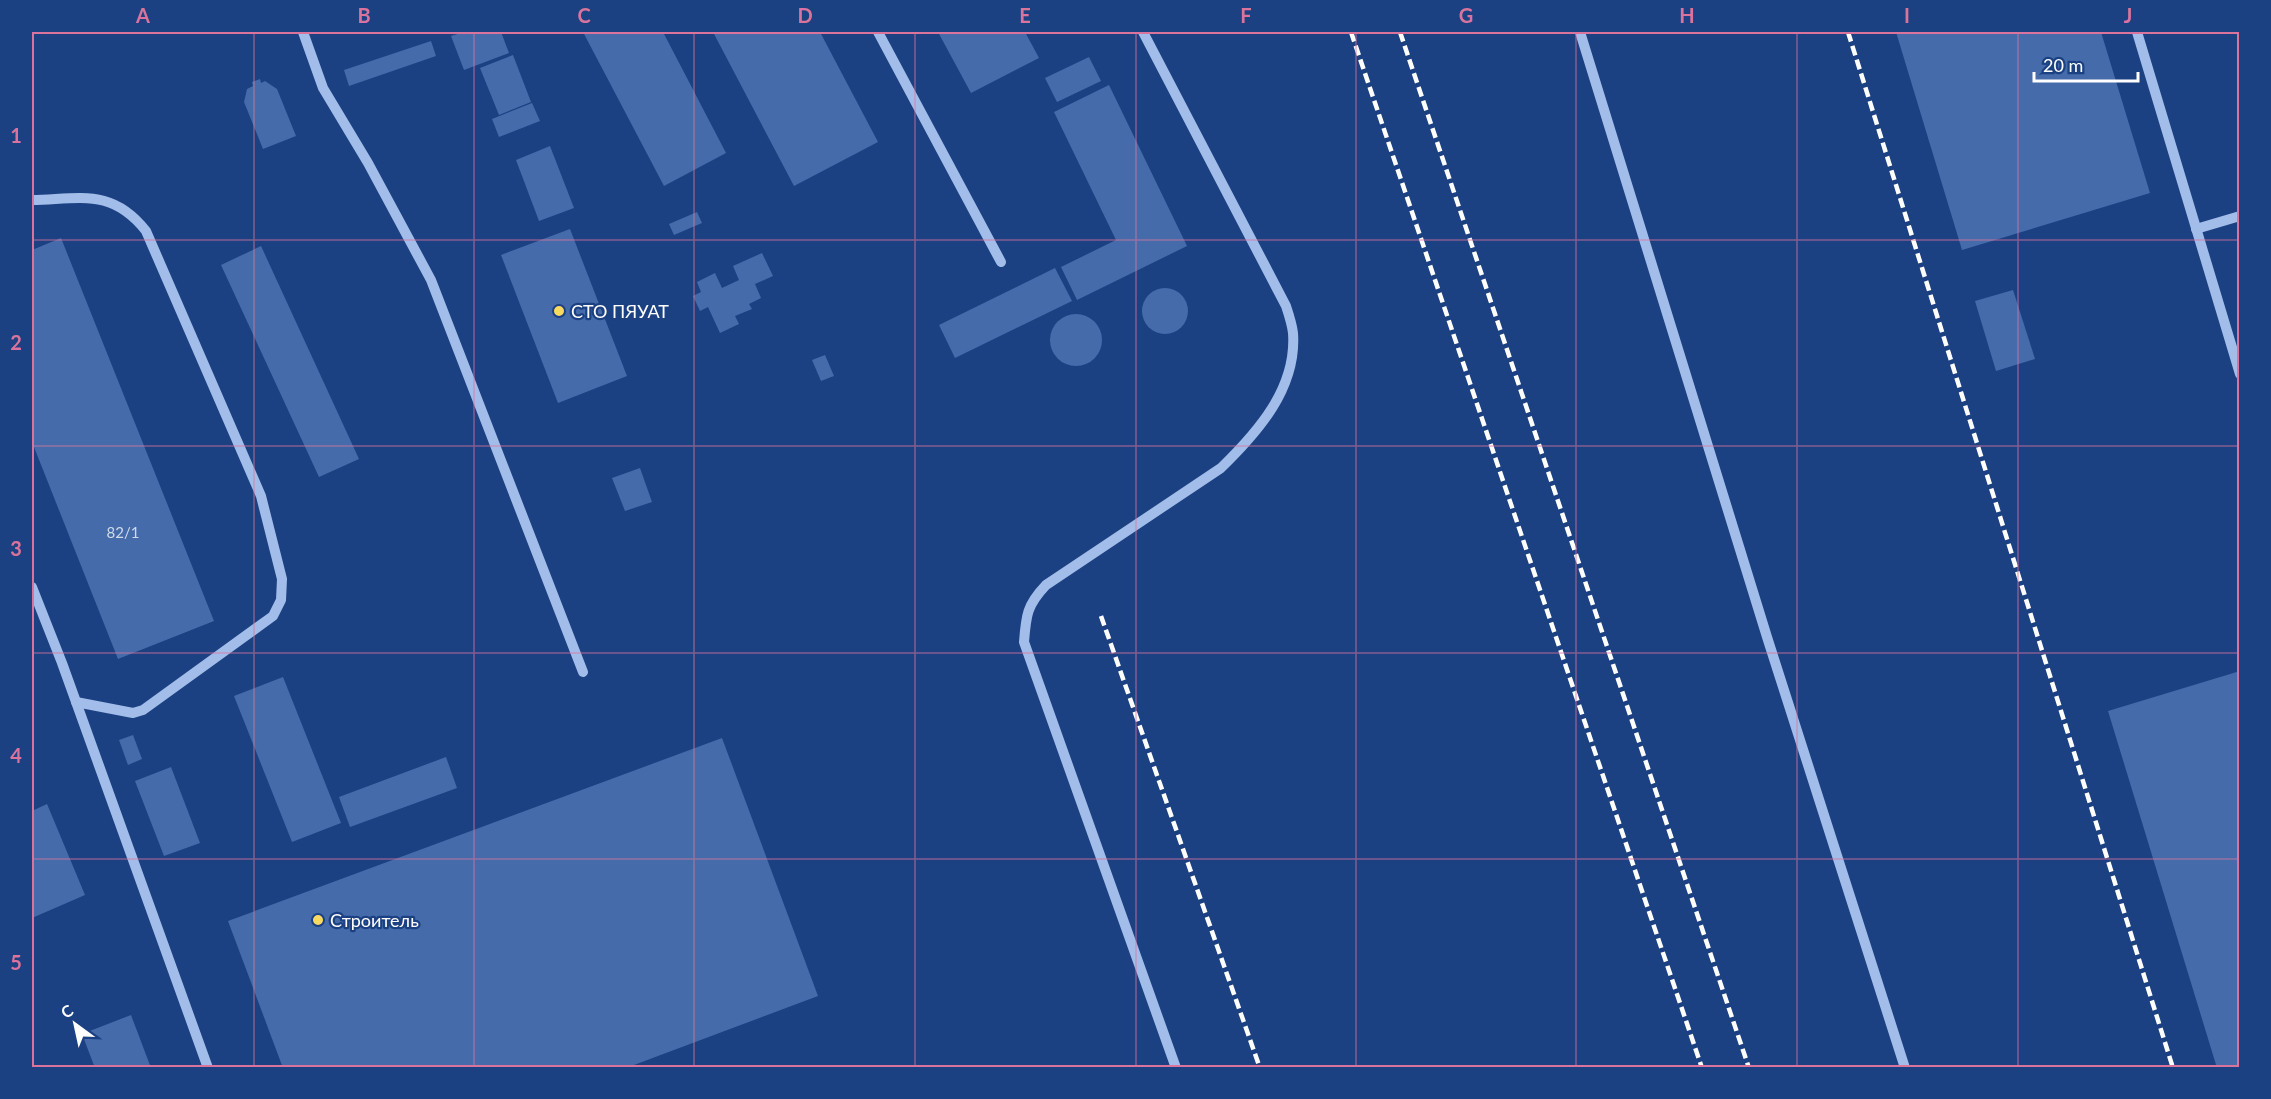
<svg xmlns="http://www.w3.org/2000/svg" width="2271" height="1099" viewBox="0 0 2271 1099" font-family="Lato,sans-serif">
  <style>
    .building { fill: #456bab }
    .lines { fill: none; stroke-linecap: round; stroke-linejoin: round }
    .minor { stroke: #a2bdea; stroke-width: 10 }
    .rail { stroke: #fff; stroke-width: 4.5; stroke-dasharray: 10 4.5; stroke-linecap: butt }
    .grid { fill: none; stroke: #da749d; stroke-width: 1.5; stroke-opacity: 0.55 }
    .poi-dot { fill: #fad960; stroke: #1c4182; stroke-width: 2 }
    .labels { text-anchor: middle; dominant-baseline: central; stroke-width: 4.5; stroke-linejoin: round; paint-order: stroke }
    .number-label { font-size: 15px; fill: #d0daea }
    .poi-label { font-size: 18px; fill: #fff; stroke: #1c4182; text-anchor: start }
    .neatline { fill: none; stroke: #da749d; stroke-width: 2 }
    .grid-label { font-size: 20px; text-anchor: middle; font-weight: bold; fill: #da749d }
  </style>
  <rect width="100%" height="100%" fill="#1c4182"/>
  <g class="building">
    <polygon points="464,32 501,32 509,53 464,70 451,36"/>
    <polygon points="583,32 663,32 726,153 664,186"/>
    <polygon points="713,32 820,32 878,142 794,186"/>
    <polygon points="938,32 1025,32 1039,58 971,93"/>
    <polygon points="1896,32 2101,32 2150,193 1962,250"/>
    <polygon points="431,41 436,56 349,86 344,70"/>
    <polygon points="513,55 531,102 499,115 480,68"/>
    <polygon points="1089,57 1101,81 1057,102 1045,78"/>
    <polygon points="260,79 261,83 265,81 277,89 296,136 263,149 244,102 247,89 253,86 252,82"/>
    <polygon points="1109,85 1187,246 1077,300 1061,267 1116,240 1054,112"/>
    <polygon points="532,103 540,121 499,137 492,119"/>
    <polygon points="550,146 574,208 539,221 516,160"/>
    <polygon points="697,212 702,223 674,235 669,224"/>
    <polygon points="570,229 627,376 558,403 501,255"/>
    <polygon points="61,238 214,621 118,659 32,442 32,250"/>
    <polygon points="261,246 359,459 319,477 221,265"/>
    <polygon points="762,253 773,276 755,284 761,298 749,304 752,309 735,316 739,324 720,333 708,307 700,311 693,296 701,292 697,282 715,273 722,288 739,280 733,266"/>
    <polygon points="1055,268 1072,301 955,358 939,325"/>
    <circle cx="1165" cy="311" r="23"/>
    <polygon points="2013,290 2035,359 1996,371 1975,301"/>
    <circle cx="1076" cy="340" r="26"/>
    <polygon points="825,355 834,376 821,381 812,360"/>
    <polygon points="640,468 652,502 625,511 612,478"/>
    <polygon points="2240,671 2240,1068 2217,1068 2108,711"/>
    <polygon points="283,677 341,823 292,842 234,696"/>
    <polygon points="133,735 142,759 128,765 119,740"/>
    <polygon points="722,738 818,996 626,1068 283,1068 228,921"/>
    <polygon points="446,757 457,788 350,827 339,797"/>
    <polygon points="171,767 200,843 164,856 135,781"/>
    <polygon points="47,804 85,895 32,918 32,811"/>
    <polygon points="131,1015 151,1068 95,1068 82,1034"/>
  </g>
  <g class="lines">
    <g class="minor">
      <polyline points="303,32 323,88 368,163 431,280 583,672"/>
      <polyline points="878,32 1001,262"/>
      <path d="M1143,32L1286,306C1289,315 1292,324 1293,333C1297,388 1258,432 1221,468L1046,585C1027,605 1026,615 1024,642L1176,1068"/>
      <polyline points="1580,32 1767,637 1905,1068"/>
      <polyline points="2137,32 2240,374"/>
      <path d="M32,200C81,199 112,188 146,231L261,496L282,579L281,600L273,616L143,710L133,713L76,702"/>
      <polyline points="2196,229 2240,216"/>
      <polyline points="32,587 62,663 208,1068"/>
    </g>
    <g class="rail">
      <polyline points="1351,32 1702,1068"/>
      <polyline points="1400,32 1749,1068"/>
      <polyline points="1848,32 2173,1068"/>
      <polyline points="1101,616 1260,1068"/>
    </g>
  </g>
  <path class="grid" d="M254,32V1068M474,32V1068M694,32V1068M915,32V1068M1136,32V1068M1356,32V1068M1576,32V1068M1797,32V1068M2018,32V1068M32,240H2240M32,446H2240M32,653H2240M32,859H2240"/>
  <g class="poi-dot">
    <circle cx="559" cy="311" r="6"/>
    <circle cx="318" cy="920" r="6"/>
  </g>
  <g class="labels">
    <g class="number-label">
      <text x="123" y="532">82/1</text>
    </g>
    <g class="poi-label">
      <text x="571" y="311">СТО ПЯУАТ</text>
      <text x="330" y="920">Строитель</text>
    </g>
  </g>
  <rect width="2271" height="1099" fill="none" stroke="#1c4182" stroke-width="66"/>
  <g transform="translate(75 1024) rotate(327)" stroke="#1c4182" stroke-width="4.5" paint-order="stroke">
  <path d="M0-4.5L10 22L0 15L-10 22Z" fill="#ffffff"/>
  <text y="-9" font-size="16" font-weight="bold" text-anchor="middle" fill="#ffffff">С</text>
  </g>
  <path d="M2034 72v9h104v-9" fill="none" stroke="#ffffff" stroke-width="3"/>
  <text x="2043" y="72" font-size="18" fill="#ffffff" stroke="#1c4182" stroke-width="4.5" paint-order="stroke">20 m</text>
  <rect x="33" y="33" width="2205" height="1033" class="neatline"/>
  <g class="grid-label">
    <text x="143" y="23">A</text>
    <text x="364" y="23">B</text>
    <text x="584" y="23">C</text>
    <text x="805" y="23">D</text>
    <text x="1025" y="23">E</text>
    <text x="1246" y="23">F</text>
    <text x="1466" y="23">G</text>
    <text x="1687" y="23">H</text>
    <text x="1907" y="23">I</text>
    <text x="2128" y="23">J</text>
    <text x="16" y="143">1</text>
    <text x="16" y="350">2</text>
    <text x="16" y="556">3</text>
    <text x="16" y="763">4</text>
    <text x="16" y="970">5</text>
  </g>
</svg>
